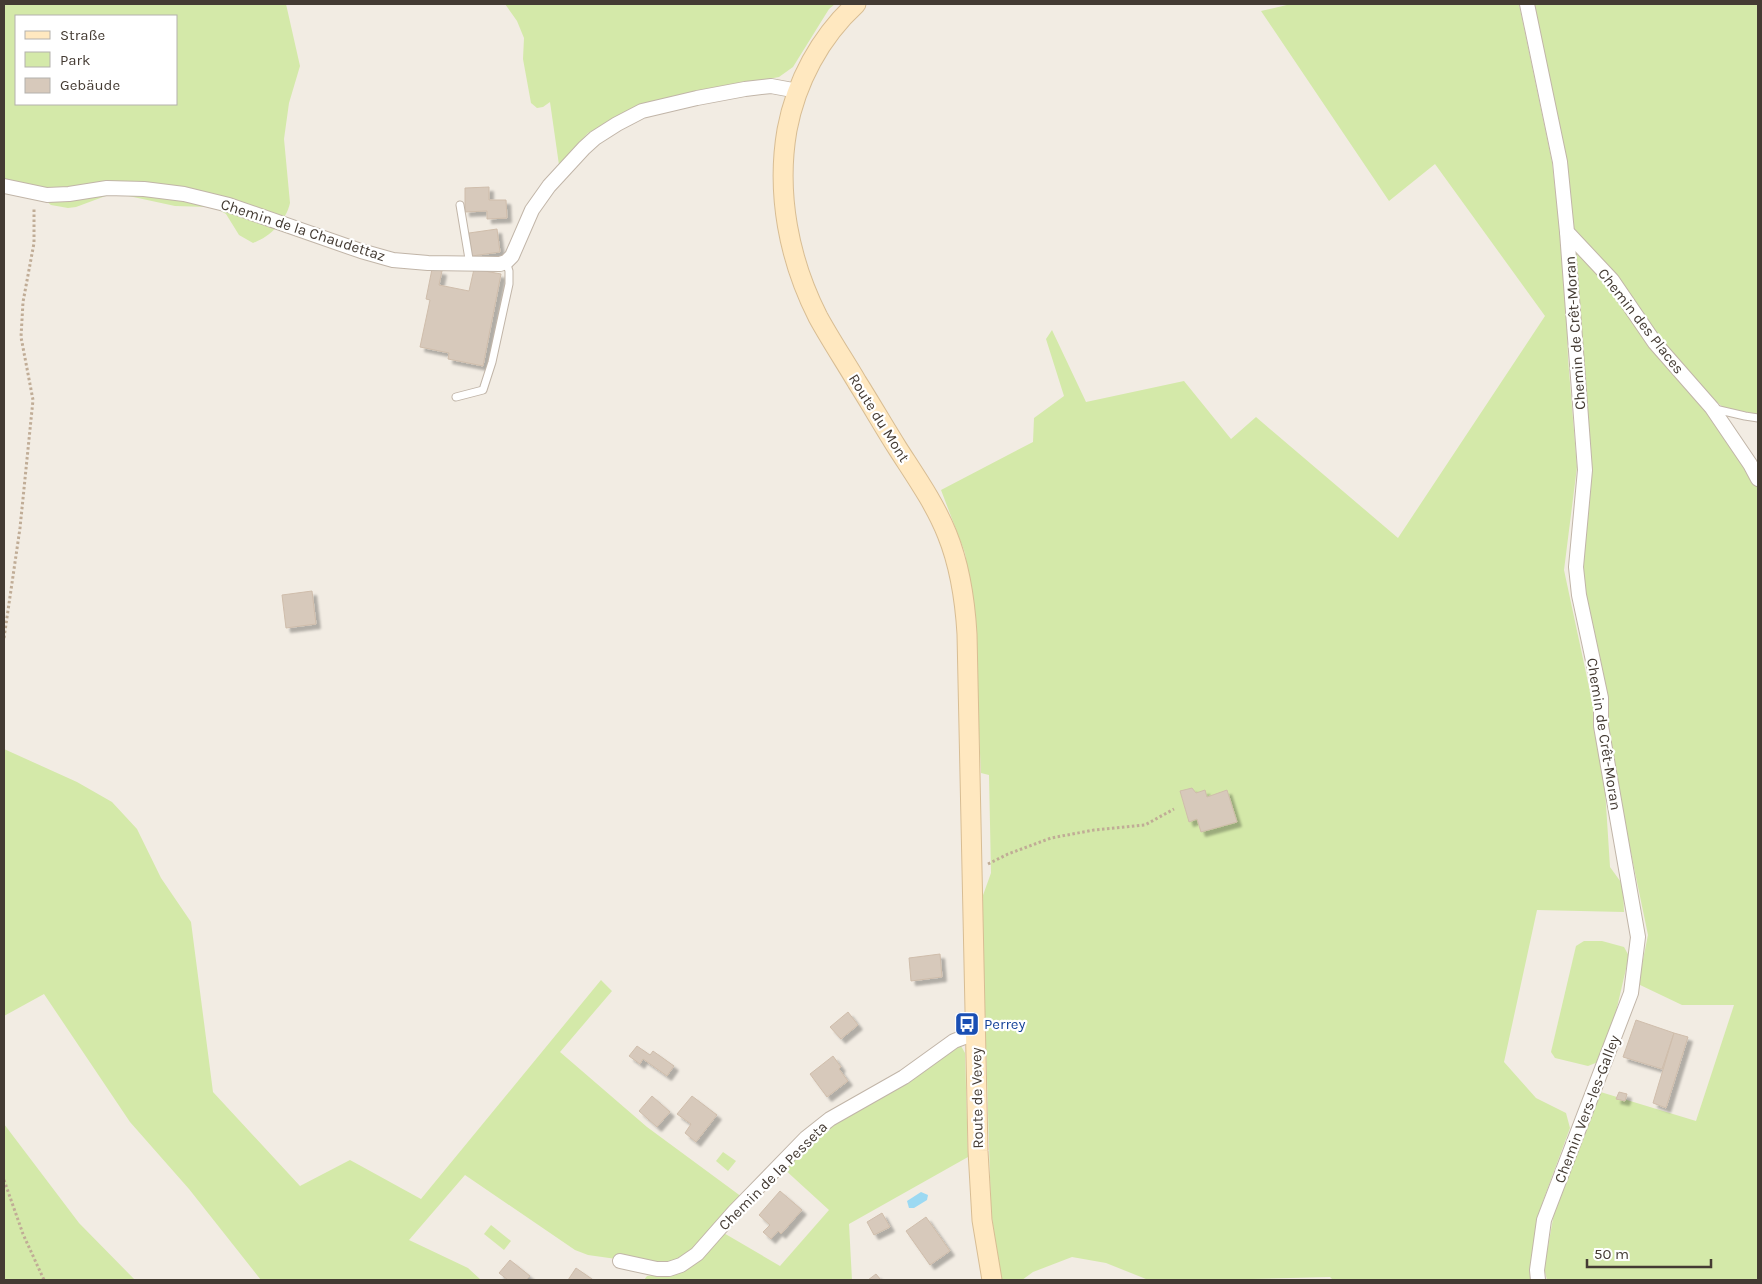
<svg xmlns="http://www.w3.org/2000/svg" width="1762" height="1284" viewBox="0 0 1762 1284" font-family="Karla,sans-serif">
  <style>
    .green { fill: #d4e9a9; fill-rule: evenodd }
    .water { fill: #9cd9f2 }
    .building { fill: #d7c9bb; stroke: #cfbdab; filter: url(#shadow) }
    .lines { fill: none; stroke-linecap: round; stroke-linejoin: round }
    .service-casing { stroke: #c1b5a8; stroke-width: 9 }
    .minor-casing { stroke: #c1b5a8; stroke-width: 16 }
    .secondary-casing { stroke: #d8bd93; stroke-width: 21 }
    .path { stroke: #c0ac96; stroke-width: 3; stroke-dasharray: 2.5 2.5; stroke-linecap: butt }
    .service { stroke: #fff; stroke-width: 7 }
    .minor { stroke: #fff; stroke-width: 14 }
    .secondary { stroke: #ffe8c0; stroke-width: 19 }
    .labels { text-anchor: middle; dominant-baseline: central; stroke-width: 4.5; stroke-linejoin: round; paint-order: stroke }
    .street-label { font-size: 15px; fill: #443b33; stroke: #fff }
    .transit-label { font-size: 15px; fill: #164399; stroke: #fff; text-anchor: start }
  </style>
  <defs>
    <filter id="shadow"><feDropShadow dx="4.5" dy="4.5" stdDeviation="1" flood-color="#0004"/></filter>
  </defs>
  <rect width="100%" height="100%" fill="#f2ece3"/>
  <g class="green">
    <path d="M4,4H286L300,66L289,103L284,139L290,203C286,221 270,237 253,243L239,235L226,214L219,210L207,207L175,206L124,195L111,194L76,207L68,208L51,205L42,198L4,181ZM16,16H176V104H16Z"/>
    <polygon points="505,4 835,4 829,9 793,67 779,77 708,91 633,110 588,133 559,165 550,102 543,107 537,108 531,103 523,59 524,38 517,21"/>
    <polygon points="1291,4 1519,4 1552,162 1565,277 1568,359 1577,467 1564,570 1595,715 1605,789 1610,867 1623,885 1624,912 1537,910 1504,1062 1536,1098 1566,1113 1570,1128 1543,1201 1533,1245 1535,1280 1333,1280 1330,1277 1212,1280 1146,1279 1106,1263 1072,1257 1033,1272 1022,1280 1000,1280 991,1210 985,1011 982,898 991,873 989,775 981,773 973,609 965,553 941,490 1033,442 1034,418 1064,396 1046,339 1052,330 1086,402 1184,381 1231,439 1256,417 1398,538 1545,316 1435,164 1389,201 1261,11"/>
    <polygon points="1529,4 1758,4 1758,414 1724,408 1706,393 1661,343 1574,230"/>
    <polygon points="1574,248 1611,283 1712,417 1758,487 1758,1280 1547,1280 1544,1268 1555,1208 1594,1090 1696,1121 1734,1005 1682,1005 1638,984 1648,935 1609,747 1586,610 1580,559"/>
    <polygon points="4,749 77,782 112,802 137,829 161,878 191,922 213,1092 300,1186 350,1160 421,1199 601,980 612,991 560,1052 647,1127 742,1197 691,1252 674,1263 659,1265 588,1255 575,1250 465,1175 409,1240 468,1268 481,1280 261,1280 189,1189 130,1122 44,994 4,1016"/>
    <polygon points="1584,941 1602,941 1624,947 1629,956 1615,1016 1598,1062 1588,1066 1555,1058 1551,1052 1576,946"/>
    <polygon points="961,1046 965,1053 968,1157 849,1224 852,1280 644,1280 647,1276 672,1274 722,1232 780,1266 829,1210 783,1168 822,1129 955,1048"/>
    <polygon points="4,1124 79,1223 135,1280 4,1280"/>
    <polygon points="723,1152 736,1161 728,1171 716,1161"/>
    <polygon points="491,1225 511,1241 504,1250 484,1234"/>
  </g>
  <polygon class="water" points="921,1192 928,1195 927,1200 914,1208 909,1208 907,1201"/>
  <g class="building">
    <polygon points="489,187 489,200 506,200 507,218 487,219 487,211 465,212 465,188"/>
    <polygon points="497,229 500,252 472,256 469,233"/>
    <polygon points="432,269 442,271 439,285 469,291 474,269 501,274 483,366 448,359 449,353 420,347 430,300 426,299"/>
    <polygon points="312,591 316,624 286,628 282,595"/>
    <polygon points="1192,788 1196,793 1205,790 1207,797 1227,790 1237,822 1201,832 1197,819 1189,822 1180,791"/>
    <polygon points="940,954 942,977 911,981 909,958"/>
    <polygon points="848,1012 858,1025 841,1039 830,1027"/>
    <polygon points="1636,1020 1674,1033 1662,1069 1623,1057"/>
    <polygon points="1674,1033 1688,1037 1666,1108 1653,1103"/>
    <polygon points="637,1046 650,1055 653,1051 674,1066 667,1076 643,1059 640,1064 629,1056"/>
    <polygon points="833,1056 841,1067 839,1069 848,1081 827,1097 810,1074"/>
    <polygon points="1619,1092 1627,1094 1625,1101 1616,1099"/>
    <polygon points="652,1096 670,1112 657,1127 639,1111"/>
    <polygon points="692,1096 717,1115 696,1142 685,1133 691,1124 677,1114"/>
    <polygon points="780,1191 802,1210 781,1234 778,1231 771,1239 763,1232 770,1225 759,1215"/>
    <polygon points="882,1213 890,1227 874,1235 867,1222"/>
    <polygon points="926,1217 950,1251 930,1265 906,1231"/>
    <polygon points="510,1260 530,1276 526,1280 508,1280 499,1273"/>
    <polygon points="576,1268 592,1279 592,1280 568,1280"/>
    <polygon points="876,1274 881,1280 868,1280"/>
  </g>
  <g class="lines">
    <defs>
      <g id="service">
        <polyline points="460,205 470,265"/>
        <polyline points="456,397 483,390 492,362 509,284 509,271 506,262"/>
        <polyline points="1715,409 1745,416 1758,418"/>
      </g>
      <g id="minor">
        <polyline points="1527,4 1560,162 1567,232 1612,280 1655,343 1712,408 1750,464 1758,479"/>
        <polyline points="4,186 47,195 69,194 107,188 144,189 184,194 229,205 361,251 393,260 428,263 500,264 506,262 512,256 532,210 549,186 584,148 595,138 617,124 642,111 697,98 745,89 771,86 798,91"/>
        <polyline points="620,1261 657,1269 669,1269 681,1265 697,1254 734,1212 806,1138 830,1119 904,1077 954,1041 975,1033"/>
        <polyline points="1538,1280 1537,1270 1544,1220 1631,993 1638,937 1601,726 1601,698 1579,595 1576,567 1585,470 1567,232"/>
      </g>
      <path id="secondary" d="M856,4C820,37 796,82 787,130C776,194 789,260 818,317C830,339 844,360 857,382C871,404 884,427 898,449C916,477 935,504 947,534C960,566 965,600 967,634L978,1151L982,1220L992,1280"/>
    </defs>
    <use href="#service" class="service-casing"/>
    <use href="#minor" class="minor-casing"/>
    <use href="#secondary" class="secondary-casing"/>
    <g class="path">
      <polyline points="4,638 20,528 33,400 21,337 23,302 34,243 34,207"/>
      <polyline points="988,864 1008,854 1051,838 1094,830 1145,825 1174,809"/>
      <polyline points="4,1180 23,1234 44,1280"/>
    </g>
    <use href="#service" class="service"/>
    <use href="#minor" class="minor"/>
    <use href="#secondary" class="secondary"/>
  </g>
  <defs>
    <symbol id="bus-square" viewBox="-11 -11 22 22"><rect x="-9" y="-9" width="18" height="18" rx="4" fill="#1a4fb4" stroke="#fff"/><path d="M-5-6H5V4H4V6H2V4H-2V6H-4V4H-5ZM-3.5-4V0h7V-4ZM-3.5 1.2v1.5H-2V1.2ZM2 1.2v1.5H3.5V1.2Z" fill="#fff"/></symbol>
  </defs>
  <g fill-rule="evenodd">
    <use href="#bus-square" x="953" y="1010" width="28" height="28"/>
  </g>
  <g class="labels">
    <g class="street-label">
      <text transform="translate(303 230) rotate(18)">Chemin de la Chaudettaz</text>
      <text transform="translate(1641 321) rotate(52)">Chemin des Places</text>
      <text transform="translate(1575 333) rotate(-94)">Chemin de Crêt-Moran</text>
      <text transform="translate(879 418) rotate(58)">Route du Mont</text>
      <text transform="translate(1604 734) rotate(81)">Chemin de Crêt-Moran</text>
      <text transform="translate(977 1098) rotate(-91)">Route de Vevey</text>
      <text transform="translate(1587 1109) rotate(-69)">Chemin Vers-les-Galley</text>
      <text transform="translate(773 1176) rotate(-45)">Chemin de la Pesseta</text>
    </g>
    <g class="transit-label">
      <text x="984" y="1024">Perrey</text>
    </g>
  </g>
  <rect width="1762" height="1284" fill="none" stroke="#443b33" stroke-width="10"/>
  <rect x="15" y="15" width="162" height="90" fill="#ffffff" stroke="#b4b1ad"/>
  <rect x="25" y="31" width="25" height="8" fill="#ffe8c0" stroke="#b4b1ad"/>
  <text x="60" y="40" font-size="15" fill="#443b33">Straße</text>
  <rect x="25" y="52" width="25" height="15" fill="#d4e9a9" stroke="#b4b1ad"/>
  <text x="60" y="65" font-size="15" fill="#443b33">Park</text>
  <rect x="25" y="78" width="25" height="15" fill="#d7c9bb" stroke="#b4b1ad"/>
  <text x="60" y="90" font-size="15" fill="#443b33">Gebäude</text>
  <path d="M1587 1259v8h124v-8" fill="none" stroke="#443b33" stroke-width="2.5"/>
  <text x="1594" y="1259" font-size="15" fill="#443b33" stroke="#ffffff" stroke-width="4" paint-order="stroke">50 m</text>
</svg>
